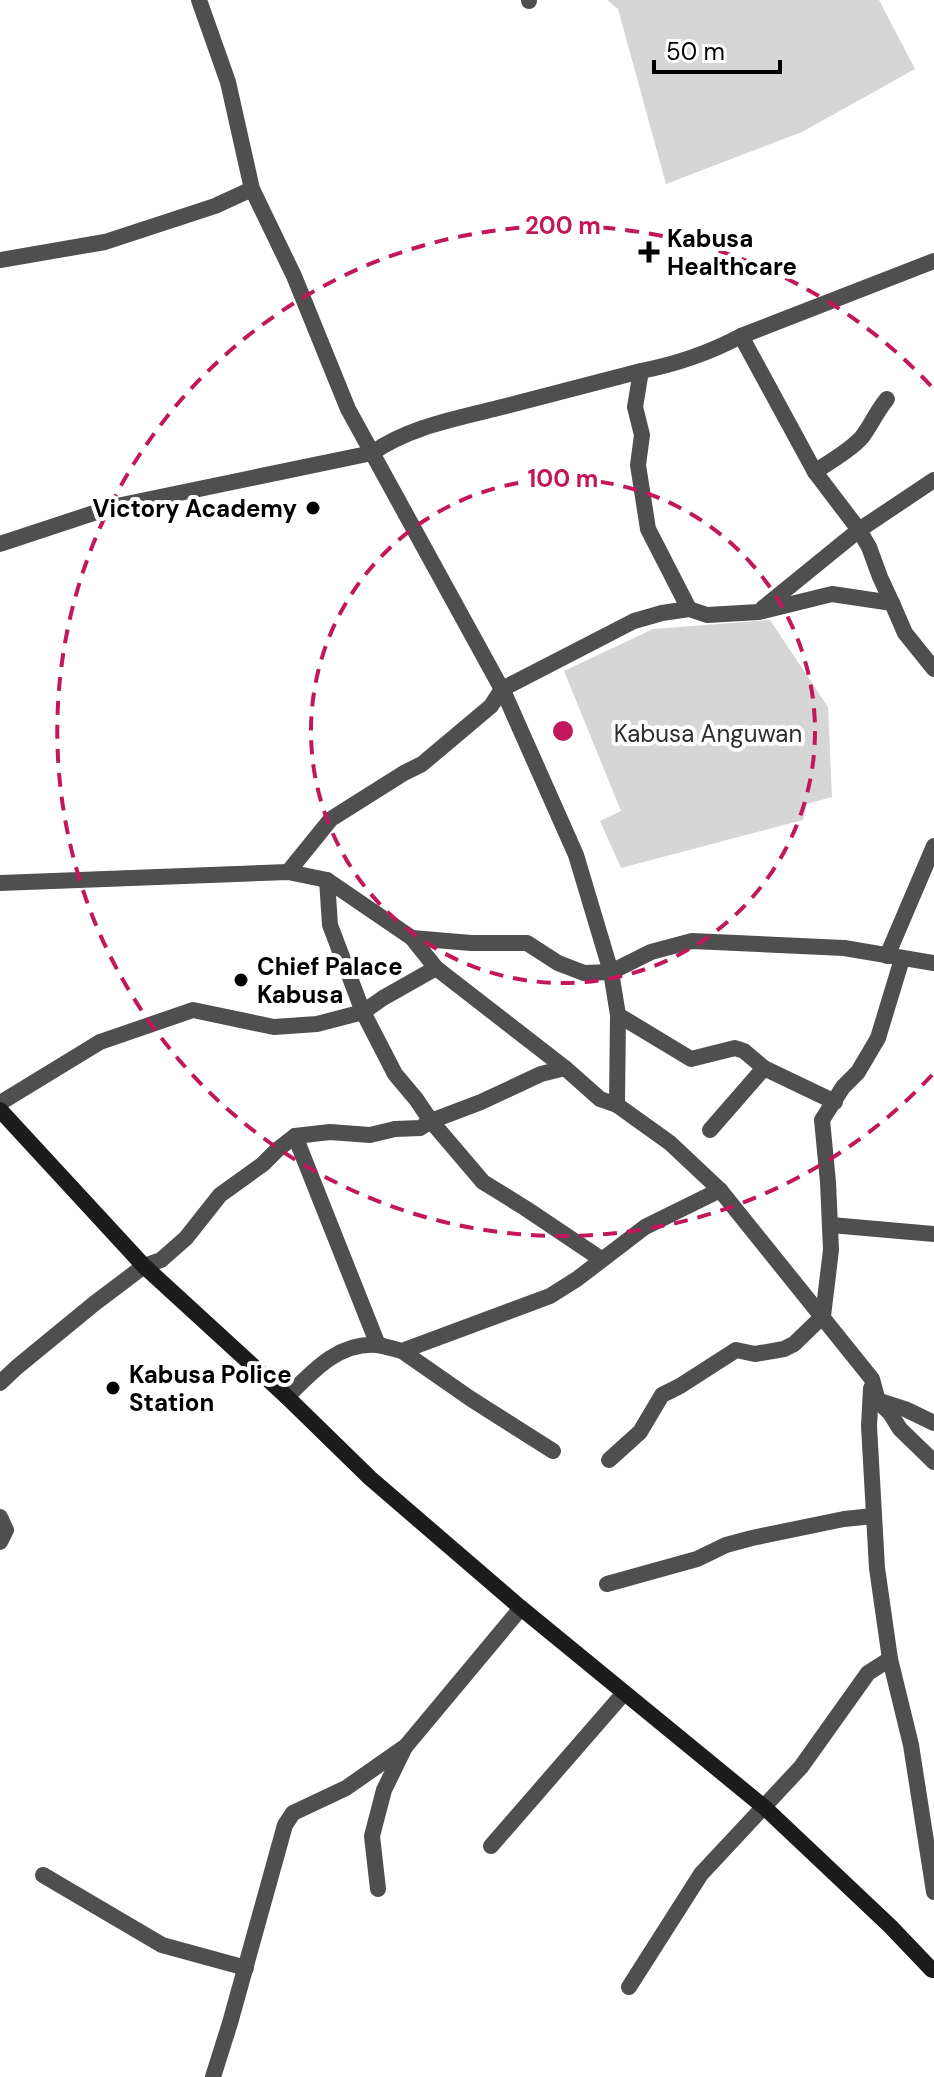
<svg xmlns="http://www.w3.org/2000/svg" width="934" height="2077" viewBox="0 0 934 2077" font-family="'DM Sans',sans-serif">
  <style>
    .green { fill: #d6d6d6 }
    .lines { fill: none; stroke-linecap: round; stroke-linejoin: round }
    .street { stroke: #4f4f4f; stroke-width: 16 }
    .secondary { stroke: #1c1c1c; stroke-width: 16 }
    .ring { fill: none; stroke: #c2185b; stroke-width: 4; stroke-dasharray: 14 10 }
    .poi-dot { fill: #000; stroke: #fff; stroke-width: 3 }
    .labels { text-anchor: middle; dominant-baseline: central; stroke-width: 8; stroke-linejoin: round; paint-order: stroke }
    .poi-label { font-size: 24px; font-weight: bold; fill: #000; stroke: #fff; text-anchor: start }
    .park-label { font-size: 24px; fill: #2d2d2d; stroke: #fff }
    .centre { fill: #c2185b; stroke: #fff; stroke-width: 4 }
    .ring-label { font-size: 24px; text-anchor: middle; font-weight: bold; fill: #c2185b; stroke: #fff; stroke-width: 8; stroke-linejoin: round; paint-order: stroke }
  </style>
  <rect width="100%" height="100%" fill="#fff"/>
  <g class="green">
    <polygon points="607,0 879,0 915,69 802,132 666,184 618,9"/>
    <polygon points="770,620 828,707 832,797 807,804 803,820 621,868 600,821 621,811 564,671 653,629"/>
  </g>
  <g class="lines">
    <g class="street">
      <polyline points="199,0 228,82 252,189 294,276 348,409 505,695 576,855 611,972 618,1015 617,1105"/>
      <polyline points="529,0 529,1"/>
      <polyline points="0,260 105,242 215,206 252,189"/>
      <polyline points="741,336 815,472 859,530 869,547 880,577 892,603"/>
      <polyline points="641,371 635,407 642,435 638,465 648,529 689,609"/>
      <path d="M815,472C830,461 850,451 862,437C872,424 876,412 887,399"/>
      <path d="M0,544L112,507L372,453C409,427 455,419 498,408C546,396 594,383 641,371C677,364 709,353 741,336L934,261"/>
      <polyline points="763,608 859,530 934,480"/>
      <polyline points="288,872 331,819 404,773 422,764 491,706 502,689 634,621 662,613 689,609 707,615 759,612 832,594 892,603 905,633 934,669"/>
      <polyline points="327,880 330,925 363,1012 395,1074 416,1099 431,1121 483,1182 525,1208 601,1259"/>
      <polyline points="0,883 288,872 327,880 412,938 471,943 527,943 558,963 584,973 611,972 651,952 692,941 844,948 934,963"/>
      <polyline points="412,938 436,968 565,1068 600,1099 617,1105 670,1143 720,1190 872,1379 878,1401 890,1413 900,1429 934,1462"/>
      <polyline points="887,956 934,846"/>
      <polyline points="618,1015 691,1059 735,1048 744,1051 764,1068 835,1102"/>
      <polyline points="0,1103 100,1042 193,1010 274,1027 317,1024 363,1012 383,998 436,968"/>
      <polyline points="710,1130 764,1068"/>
      <polyline points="295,1136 378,1345"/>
      <polyline points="831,1225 934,1234"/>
      <polyline points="402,1351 471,1399 553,1451"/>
      <polyline points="0,1383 17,1367 95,1303 144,1266 161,1260 186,1238 220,1195 263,1164 277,1150 295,1136 330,1132 370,1135 395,1129 420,1128 431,1121 481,1102 541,1074 565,1068"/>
      <polyline points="871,1388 869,1426 877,1568 890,1659 911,1745 934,1892"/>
      <path d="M287,1397C312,1372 338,1342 377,1345C385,1346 394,1349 402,1351L550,1296L577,1279L645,1227L720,1190"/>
      <polyline points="880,1401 905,1409 934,1423"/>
      <polyline points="609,1460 640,1432 662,1395 680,1386 736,1350 755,1354 784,1349 794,1344 823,1316 831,1250 828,1182 822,1120 843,1087 858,1072 878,1038 902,959"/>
      <polyline points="0,1517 6,1530 0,1542"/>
      <polyline points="607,1584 697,1559 726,1545 752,1538 844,1519 874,1516"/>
      <polyline points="491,1846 624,1693"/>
      <polyline points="43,1875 162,1945 246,1968"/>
      <polyline points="378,1889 372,1836 384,1790 405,1747"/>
      <polyline points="629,1987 701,1874 801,1767 868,1673 890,1659"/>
      <polyline points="213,2077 230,2023 285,1825 293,1813 346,1788 406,1746 521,1608"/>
    </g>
    <polyline class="secondary" points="0,1110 144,1266 287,1397 370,1478 521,1608 764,1807 890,1926 932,1970 934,1970"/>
  </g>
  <g class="ring">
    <circle cx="563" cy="731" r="252"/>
    <path d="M932 1075A505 505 0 1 1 932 387"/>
  </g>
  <g class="poi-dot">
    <path d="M645 240h8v8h8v8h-8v8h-8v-8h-8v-8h8z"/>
    <circle cx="313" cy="508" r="8"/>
    <circle cx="241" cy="980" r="8"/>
    <circle cx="113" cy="1388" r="8"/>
  </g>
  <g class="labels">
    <g class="poi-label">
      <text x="667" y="238">Kabusa<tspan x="667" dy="28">Healthcare</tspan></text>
      <text x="297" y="508" text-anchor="end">Victory Academy</text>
      <text x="257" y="966">Chief Palace<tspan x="257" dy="28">Kabusa</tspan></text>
      <text x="129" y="1374">Kabusa Police<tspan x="129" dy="28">Station</tspan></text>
    </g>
    <g class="park-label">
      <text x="708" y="733">Kabusa Anguwan</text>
    </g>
  </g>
  <circle cx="563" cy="731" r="12" class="centre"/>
  <g class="ring-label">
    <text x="563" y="234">200 m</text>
    <text x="563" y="487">100 m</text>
  </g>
  <path d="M654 60v12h126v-12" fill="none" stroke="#000000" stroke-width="4"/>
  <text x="666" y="60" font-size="24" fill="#000000" stroke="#ffffff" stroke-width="6" paint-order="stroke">50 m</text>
</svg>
